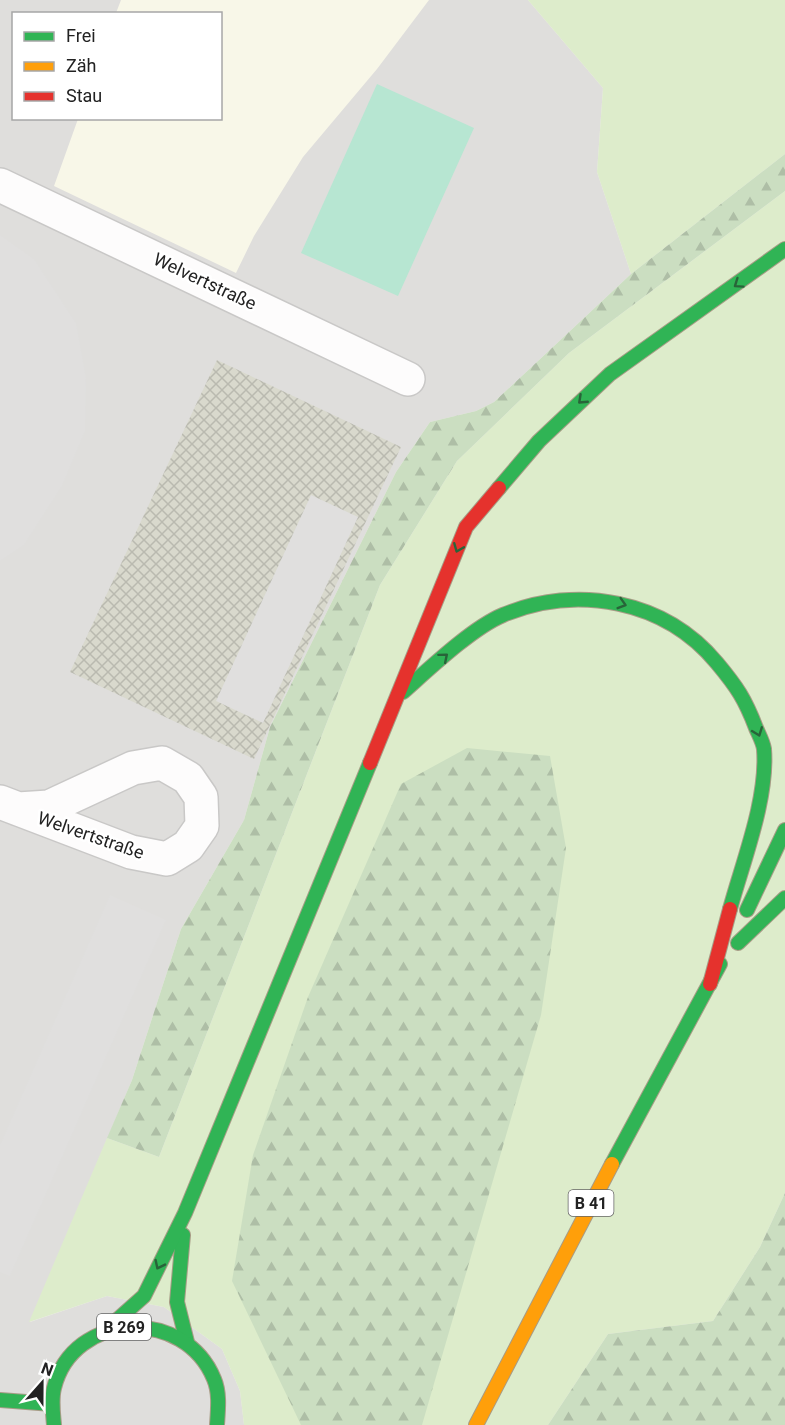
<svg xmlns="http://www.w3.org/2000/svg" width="785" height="1425" viewBox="0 0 785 1425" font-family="Roboto,sans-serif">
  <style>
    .residential { fill: #dfdedc; fill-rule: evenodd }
    .education { fill: #f8f7e8 }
    .construction { fill: url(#construction-cross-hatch) }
    .grass { fill: #ddeccb }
    .forest { fill: url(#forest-firs) }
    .pitch { fill: #b7e6d2 }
    .parking { fill: #e0dfde }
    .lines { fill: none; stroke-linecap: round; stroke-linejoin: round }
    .street-casing { stroke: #c9c8c7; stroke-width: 36 }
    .fast-casing { stroke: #a79c86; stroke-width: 16 }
    .slow-casing { stroke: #a79c86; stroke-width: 16 }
    .jam-casing { stroke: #a79c86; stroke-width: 16 }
    .street { stroke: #fdfcfc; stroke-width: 33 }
    .fast { stroke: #30b455; stroke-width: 14 }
    .slow { stroke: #ff9f0a; stroke-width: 14 }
    .jam { stroke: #e5322d; stroke-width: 14 }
    .oneway { stroke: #286439 }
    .labels { text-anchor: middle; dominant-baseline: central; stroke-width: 5; stroke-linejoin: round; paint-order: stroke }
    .shield { fill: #fff; stroke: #646464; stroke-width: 1.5 }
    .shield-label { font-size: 16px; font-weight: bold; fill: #222 }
    .street-label { font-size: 18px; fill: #222; stroke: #fff }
  </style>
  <defs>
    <pattern id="construction-cross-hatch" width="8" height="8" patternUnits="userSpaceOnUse" patternTransform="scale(1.5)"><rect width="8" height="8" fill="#d9d9cd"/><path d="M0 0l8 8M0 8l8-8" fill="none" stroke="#babab0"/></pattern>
    <pattern id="forest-firs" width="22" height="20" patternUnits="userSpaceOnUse" patternTransform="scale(1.5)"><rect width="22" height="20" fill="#cbdec1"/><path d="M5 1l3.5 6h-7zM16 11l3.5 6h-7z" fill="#aebea6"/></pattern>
  </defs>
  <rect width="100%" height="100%" fill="#f0eeeb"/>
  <path class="residential" d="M0,0H528L603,88L597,172L631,274L494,402L476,411L430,422L396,472L270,727L244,820L181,929L132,1080L30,1322L107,1296L164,1307L222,1349L240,1391L244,1425H0ZM14,14H220V118H14Z"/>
  <polygon class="education" points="121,0 429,0 377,69 303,157 254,236 236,273 54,186 78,119 220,118 220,14 116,13"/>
  <polygon class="construction" points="217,360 401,447 254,759 70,672"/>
  <g class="grass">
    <polygon points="528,0 785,0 785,154 631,274 597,172 603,88"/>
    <polygon points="785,191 785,1193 760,1247 713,1321 608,1334 548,1425 244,1425 240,1391 222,1349 164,1307 107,1296 29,1322 107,1138 159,1157 380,585 457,461 569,353"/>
  </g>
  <g class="forest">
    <polygon points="785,154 785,191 569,353 457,461 380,585 159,1157 107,1138 132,1080 181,929 244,820 270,727 396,472 430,422 476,411 494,402 631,274"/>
    <polygon points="467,748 550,756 566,848 541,1015 422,1425 301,1425 232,1281 253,1155 308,997 401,784"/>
    <polygon points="785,1193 785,1425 548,1425 608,1334 713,1321 760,1247"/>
  </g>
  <polygon class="pitch" points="377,84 474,128 398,296 301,253"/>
  <g class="parking">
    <polygon points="0,235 34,259 76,323 86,378 85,431 62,486 24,545 0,561"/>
    <polygon points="311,495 358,517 263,723 216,701"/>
    <polygon points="110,895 166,920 10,1276 0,1272 0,1145"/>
  </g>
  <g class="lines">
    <defs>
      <g id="street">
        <polyline points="0,185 408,379"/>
        <polyline points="0,802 131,852 167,859 188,846 202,826 201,797 188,778 162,763 133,768 49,807 18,809"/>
      </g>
      <g id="fast">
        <polyline points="499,488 539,441 610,374 785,249"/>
        <path d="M403,692C429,669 472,628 503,615C577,584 665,600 717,663C737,687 745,699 756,728C759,735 763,742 764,749C768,799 743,861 730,909"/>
        <polyline points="747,910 785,830"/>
        <polyline points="738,943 785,898"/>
        <polyline points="612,1164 720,964"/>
        <polyline points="183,1235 177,1302 187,1342"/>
        <polyline points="107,1329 144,1296 185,1213 370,763"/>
        <polyline points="0,1400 52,1404"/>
        <path d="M54,1425C53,1413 51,1400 54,1388C73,1311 185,1307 214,1379C220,1393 218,1410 217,1425"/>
      </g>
      <polyline id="slow" points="476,1425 612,1164"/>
      <g id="jam">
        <polyline points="370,763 466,527 499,488"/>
        <polyline points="710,984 730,909"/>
      </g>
    </defs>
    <use href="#street" class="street-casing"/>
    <use href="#fast" class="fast-casing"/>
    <use href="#slow" class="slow-casing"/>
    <use href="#jam" class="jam-casing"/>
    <use href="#street" class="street"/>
    <use href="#fast" class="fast"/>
    <use href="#slow" class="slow"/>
    <use href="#jam" class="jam"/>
  </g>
  <defs><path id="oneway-chevron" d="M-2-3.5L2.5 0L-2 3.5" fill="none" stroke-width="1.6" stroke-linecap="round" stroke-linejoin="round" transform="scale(1.5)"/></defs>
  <g class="oneway">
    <use href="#oneway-chevron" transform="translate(738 284) rotate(145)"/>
    <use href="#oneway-chevron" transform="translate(582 400) rotate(137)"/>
    <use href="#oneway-chevron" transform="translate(458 548) rotate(112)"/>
    <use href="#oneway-chevron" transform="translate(622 604) rotate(17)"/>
    <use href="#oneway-chevron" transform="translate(444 657) rotate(-40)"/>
    <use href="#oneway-chevron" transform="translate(758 732) rotate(69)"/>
    <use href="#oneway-chevron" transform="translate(159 1265) rotate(116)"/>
  </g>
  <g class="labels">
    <g class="shield">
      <rect x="568.5" y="1190" width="45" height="26" rx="4.5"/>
      <rect x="97" y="1314" width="54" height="26" rx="4.5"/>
    </g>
    <g class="shield-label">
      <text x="591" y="1203">B 41</text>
      <text x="124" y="1327">B 269</text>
    </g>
    <g class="street-label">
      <text transform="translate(205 281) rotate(25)">Welvertstraße</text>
      <text transform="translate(91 835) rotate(19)">Welvertstraße</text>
    </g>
  </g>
  <rect x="12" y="12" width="210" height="108" fill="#ffffff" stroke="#a7a7a7" stroke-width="1.5"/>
  <rect x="24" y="32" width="30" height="9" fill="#30b455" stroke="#a7a7a7" stroke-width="1.5"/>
  <text x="66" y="42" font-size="18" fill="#222222">Frei</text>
  <rect x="24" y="62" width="30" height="9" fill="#ff9f0a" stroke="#a7a7a7" stroke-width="1.5"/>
  <text x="66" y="72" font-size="18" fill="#222222">Zäh</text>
  <rect x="24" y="92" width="30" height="9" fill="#e5322d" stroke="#a7a7a7" stroke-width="1.5"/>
  <text x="66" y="102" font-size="18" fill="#222222">Stau</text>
  <g transform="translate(42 1383) rotate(21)" stroke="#ffffff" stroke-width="4.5" paint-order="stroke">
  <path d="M0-4.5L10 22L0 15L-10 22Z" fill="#222222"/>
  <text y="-9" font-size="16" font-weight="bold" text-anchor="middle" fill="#222222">N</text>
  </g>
</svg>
